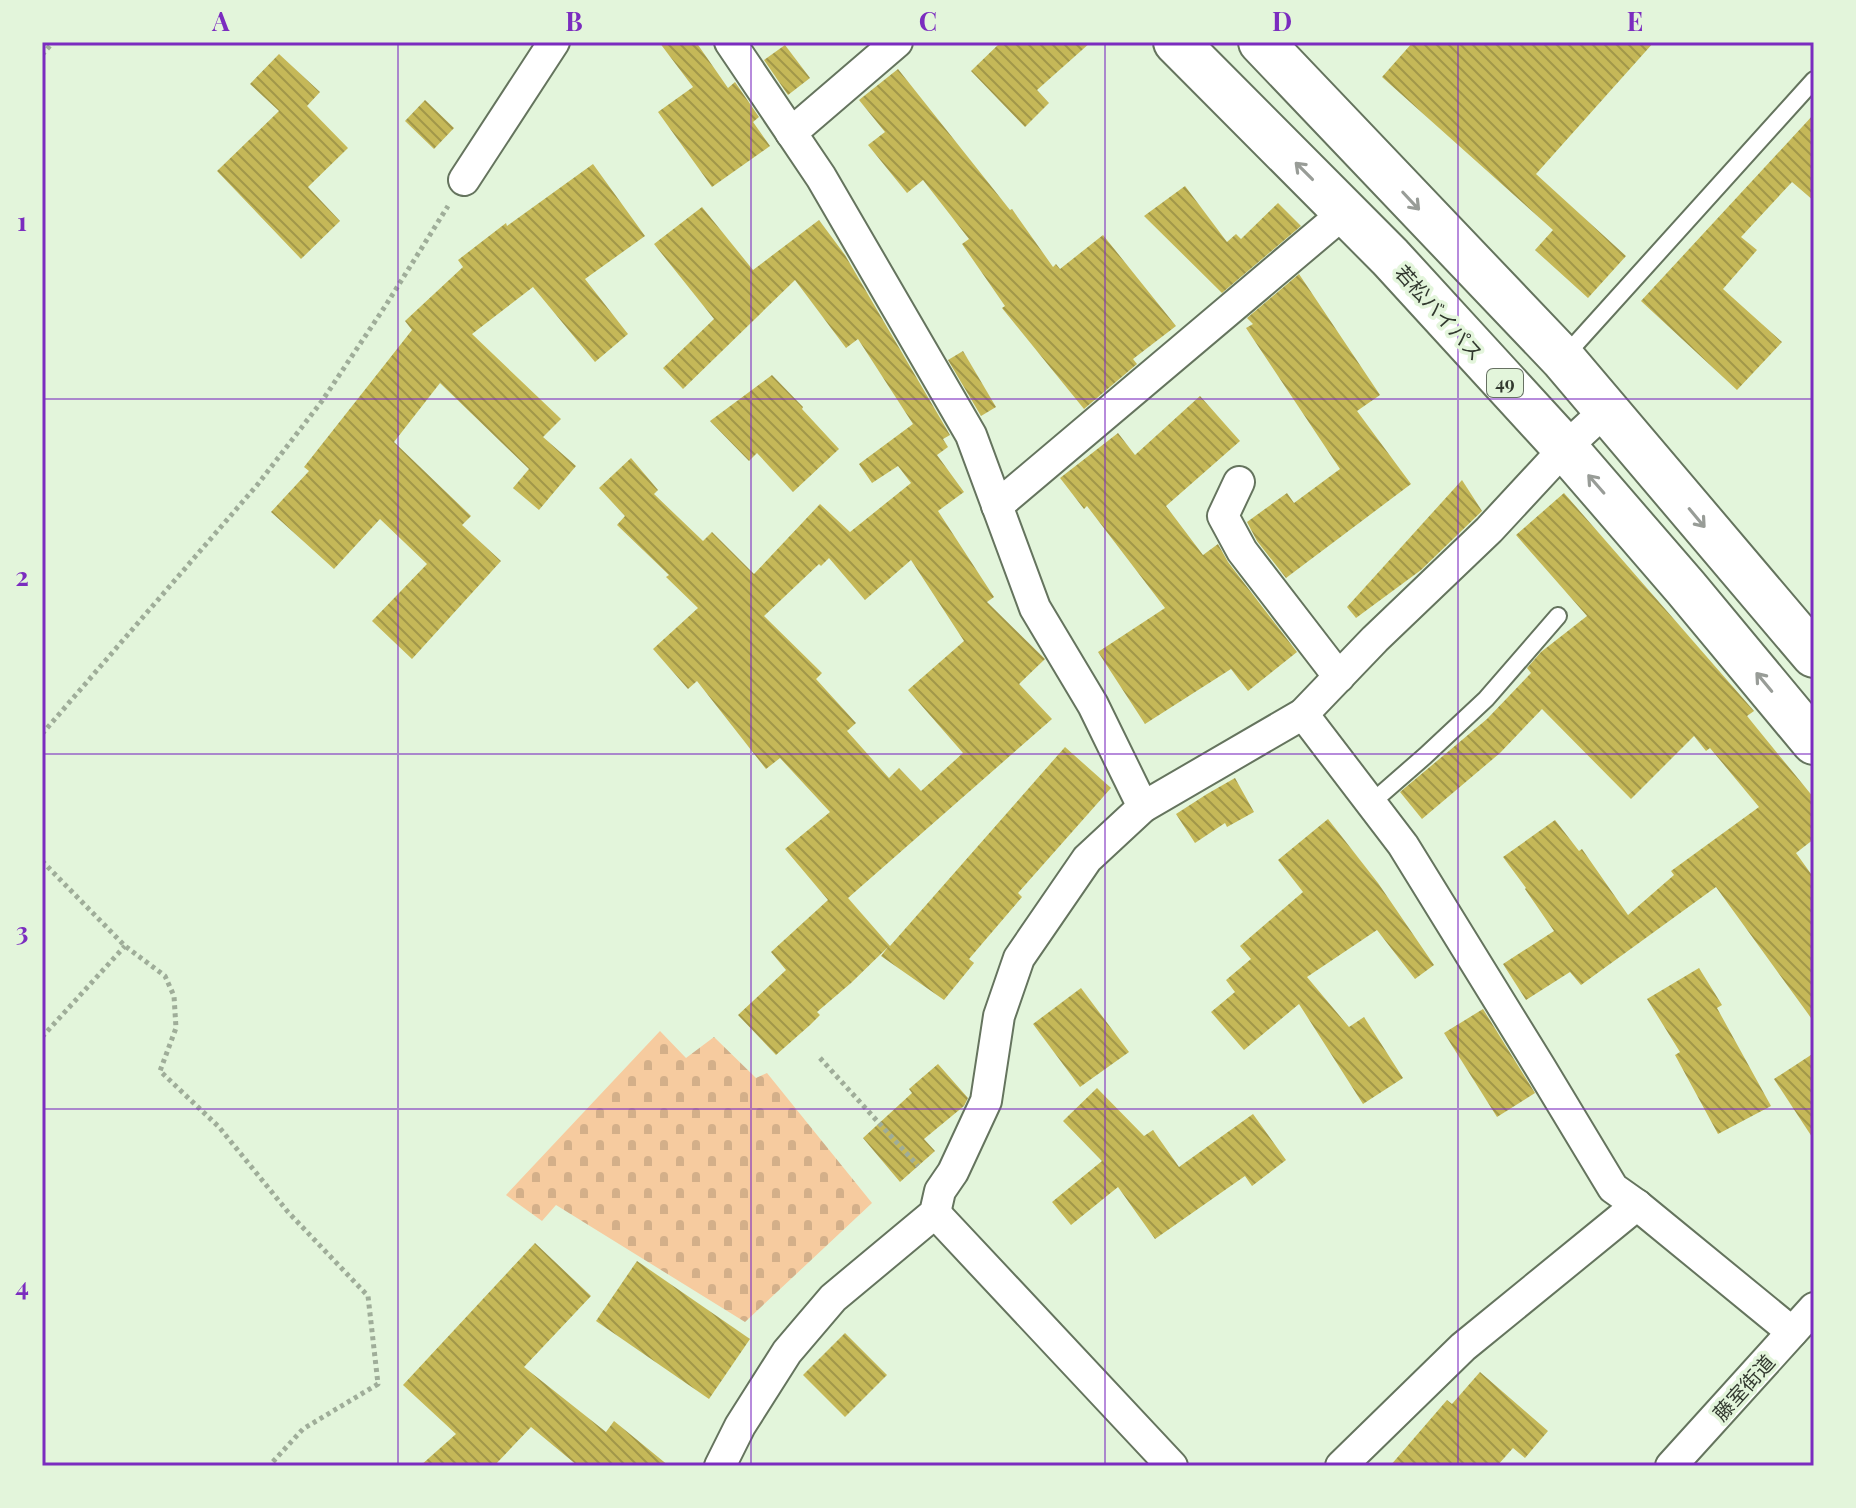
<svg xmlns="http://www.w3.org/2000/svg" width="1856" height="1508" viewBox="0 0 1856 1508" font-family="'Playfair Display','Noto Sans JP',serif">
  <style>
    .cemetery { fill: url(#cemetery-stones) }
    .building { fill: url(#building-back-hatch); fill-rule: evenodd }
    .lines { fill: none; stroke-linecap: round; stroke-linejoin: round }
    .lane-casing { stroke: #65745e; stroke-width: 20 }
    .street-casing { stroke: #65745e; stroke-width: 34 }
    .highway-casing { stroke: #65745e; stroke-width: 48 }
    .path { stroke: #9fad99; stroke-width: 5; stroke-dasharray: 4 4; stroke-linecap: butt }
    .lane { stroke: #fff; stroke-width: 16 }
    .street { stroke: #fff; stroke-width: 30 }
    .highway { stroke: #fff; stroke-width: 44 }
    .oneway { stroke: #989c97 }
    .grid { fill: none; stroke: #7b2cbf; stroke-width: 2; stroke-opacity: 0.55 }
    .labels { text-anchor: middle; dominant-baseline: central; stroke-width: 7; stroke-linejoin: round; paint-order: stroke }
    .shield { fill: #e3f5db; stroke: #677163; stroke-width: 2 }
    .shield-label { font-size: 18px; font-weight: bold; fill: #32392f }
    .street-label { font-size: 20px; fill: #32392f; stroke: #e3f5db }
    .neatline { fill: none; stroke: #7b2cbf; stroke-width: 3 }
    .grid-label { font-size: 26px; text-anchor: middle; font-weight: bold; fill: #7b2cbf }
  </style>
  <defs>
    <pattern id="cemetery-stones" width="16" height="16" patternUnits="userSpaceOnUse" patternTransform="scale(2)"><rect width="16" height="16" fill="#f6cb9f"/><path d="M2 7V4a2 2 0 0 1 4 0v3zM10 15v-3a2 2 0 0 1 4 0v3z" fill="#d3af89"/></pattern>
    <pattern id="building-back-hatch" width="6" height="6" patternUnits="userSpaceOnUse" patternTransform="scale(2)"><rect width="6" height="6" fill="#c5b858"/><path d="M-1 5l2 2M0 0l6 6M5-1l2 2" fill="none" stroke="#a19749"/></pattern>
  </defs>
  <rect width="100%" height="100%" fill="#e3f5db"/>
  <polygon class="cemetery" points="660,1031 686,1058 714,1037 756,1078 767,1073 872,1203 745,1322 556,1205 542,1221 506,1195"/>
  <g class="building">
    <polygon points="659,42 696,42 728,88 735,82 759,117 753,122 770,146 712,187 658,112 693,87"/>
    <polygon points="1001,42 1091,42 1037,90 1049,103 1025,127 971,71"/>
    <polygon points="1413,42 1654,42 1536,174 1626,256 1588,298 1535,250 1553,230 1382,77"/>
    <polygon points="785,45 810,78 788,95 764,60"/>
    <polygon points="279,54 320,92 307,106 348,148 308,187 340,221 301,259 217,171 279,111 250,84"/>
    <polygon points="898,69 1010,210 1012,209 1053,267 1056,264 1060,269 1103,235 1176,326 1133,359 1137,364 1084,409 1002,308 1005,306 962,244 969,239 923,180 907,193 868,145 885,132 859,100"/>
    <polygon points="425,100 454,128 434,149 405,121"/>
    <polygon points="1814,114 1814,201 1792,182 1741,237 1757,250 1723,289 1782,342 1737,390 1641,301"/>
    <polygon points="593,164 645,236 585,279 628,334 595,362 533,287 472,334 561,419 543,437 576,466 539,510 513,488 529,469 440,383 394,442 471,516 462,525 501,561 412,659 372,621 427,564 380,519 334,569 271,512 309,471 304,467 412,330 405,321 463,267 458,260 506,223 507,226"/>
    <polygon points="1185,186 1227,242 1236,234 1241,239 1278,203 1301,226 1222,293 1144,216"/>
    <path d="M702,207L753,270L819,220L845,255L950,435L943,439L948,447L937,455L964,492L938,511L994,597L987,602L1045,659L1019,684L1052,719L848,898L890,946L1065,747L1111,788L1018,893L1022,897L969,959L974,963L944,1000L881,956L888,947L851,983L817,1012L820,1015L810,1025L776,1055L738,1015L786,970L771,952L828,900L785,849L830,812L780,758L766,769L697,681L688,689L653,649L698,608L666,577L669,575L617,525L625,516L599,488L631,458L658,490L654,494L703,541L712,532L754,574L820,504L850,532L911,483L898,466L872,483L859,464L913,424L858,339L846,348L795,280L683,389L663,368L714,319L654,244ZM829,558L865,600L911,560L964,641L908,690L963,753L921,791L899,768L889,778L847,731L856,723L816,679L822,673L764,616L819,564L821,566Z"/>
    <polygon points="1299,274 1380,395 1357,411 1411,484 1286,578 1257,541 1247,522 1287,493 1294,503 1340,469 1246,328 1253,324 1247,318"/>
    <polygon points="963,351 996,407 981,416 948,360"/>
    <polygon points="772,375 803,407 802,409 839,449 793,492 757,453 749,461 710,421"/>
    <polygon points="1200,396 1240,441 1166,506 1203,555 1218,544 1228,562 1297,652 1248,691 1231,669 1145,724 1098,652 1165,608 1087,506 1084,509 1060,478 1118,433 1135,455"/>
    <polygon points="1462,480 1482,511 1421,570 1356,618 1347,607"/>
    <polygon points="1564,493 1754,711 1747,716 1814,798 1814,839 1796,853 1814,878 1814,1022 1716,887 1581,985 1570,972 1526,1000 1503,964 1554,931 1525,889 1526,888 1503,857 1555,820 1579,851 1582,849 1628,915 1674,875 1671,871 1759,807 1710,748 1706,751 1694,736 1631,799 1542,709 1500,753 1422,819 1400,792 1487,719 1531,673 1527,668 1541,652 1587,616 1516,535"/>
    <polygon points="1235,778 1254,812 1227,827 1225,823 1195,843 1176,814 1207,794"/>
    <polygon points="1328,819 1378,883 1434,965 1415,979 1377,930 1307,977 1349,1027 1364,1017 1403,1078 1363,1104 1299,1004 1244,1050 1211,1012 1235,992 1226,980 1251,959 1240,946 1303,892 1278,860"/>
    <polygon points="1699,968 1722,1005 1717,1008 1771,1106 1718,1134 1675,1055 1680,1052 1647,999"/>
    <polygon points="1081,988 1129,1052 1080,1087 1033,1024"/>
    <polygon points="1483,1009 1535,1093 1497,1117 1444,1033"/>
    <polygon points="1814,1053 1814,1140 1774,1079"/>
    <polygon points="938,1064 968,1098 964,1106 924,1139 935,1151 900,1182 863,1138 912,1093 909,1089"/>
    <polygon points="1097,1088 1144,1136 1153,1130 1179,1167 1253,1114 1286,1160 1252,1186 1245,1176 1155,1239 1118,1187 1071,1225 1052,1202 1102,1161 1063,1121"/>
    <polygon points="535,1243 591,1296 524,1367 606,1432 614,1421 669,1466 578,1466 531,1427 494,1466 420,1466 456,1434 403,1385"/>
    <polygon points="637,1261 750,1339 709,1399 596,1321"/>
    <polygon points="845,1333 887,1375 845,1417 803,1375"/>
    <polygon points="1480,1372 1548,1431 1525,1458 1513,1448 1497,1466 1390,1466 1447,1400 1452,1404"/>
  </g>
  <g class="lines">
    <defs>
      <g id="lane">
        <polyline points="1563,358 1814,80"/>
        <polyline points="1370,804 1425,756 1486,699 1558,616"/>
      </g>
      <g id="street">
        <polyline points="730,42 821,177 971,435 1035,608 1093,705 1143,807"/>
        <polyline points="791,133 897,42"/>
        <polyline points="464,180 554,42"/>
        <polyline points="1239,482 1223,516 1242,551 1339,677"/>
        <polyline points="997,506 1345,212"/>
        <polyline points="1303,714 1403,845 1540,1067 1613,1188 1637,1205 1792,1332"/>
        <polyline points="935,1213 1172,1466"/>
        <polyline points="720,1466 740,1426 787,1352 833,1298 935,1213 940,1191 953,1172 986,1101 999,1016 1019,958 1087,859 1143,807 1303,714 1375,639 1489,530 1565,448 1606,410"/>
        <polyline points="1341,1466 1463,1347 1637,1205"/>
        <polyline points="1671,1466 1814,1308"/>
      </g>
      <g id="highway">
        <polyline points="1176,42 1390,257 1565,448 1686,588 1814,742"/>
        <polyline points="1261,42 1563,359 1814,655"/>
      </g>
    </defs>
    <use href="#lane" class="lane-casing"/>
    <use href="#street" class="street-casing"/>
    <use href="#highway" class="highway-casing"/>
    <g class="path">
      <polyline points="42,55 53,42"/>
      <polyline points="42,734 258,484 322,401 386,305 448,206"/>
      <polyline points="42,861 125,946 165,976 174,996 176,1028 160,1071 219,1127 288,1212 368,1296 378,1384 303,1429 269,1466"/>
      <polyline points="42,1037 125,946"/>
      <polyline points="820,1058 918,1166"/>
    </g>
    <use href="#lane" class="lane"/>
    <use href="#street" class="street"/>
    <use href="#highway" class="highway"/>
  </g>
  <defs><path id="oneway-shaft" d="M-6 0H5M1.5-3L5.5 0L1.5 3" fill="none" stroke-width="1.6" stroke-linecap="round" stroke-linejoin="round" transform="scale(2)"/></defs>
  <g class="oneway">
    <use href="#oneway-shaft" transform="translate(1304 171) rotate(-135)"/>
    <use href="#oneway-shaft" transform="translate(1411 201) rotate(47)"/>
    <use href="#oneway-shaft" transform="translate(1596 484) rotate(-131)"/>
    <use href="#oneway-shaft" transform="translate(1697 518) rotate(50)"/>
    <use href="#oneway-shaft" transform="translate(1764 682) rotate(-130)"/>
  </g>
  <path class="grid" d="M398,42V1466M751,42V1466M1105,42V1466M1458,42V1466M42,399H1814M42,754H1814M42,1109H1814"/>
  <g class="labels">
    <rect class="shield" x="1487" y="369" width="36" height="28" rx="6"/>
    <g class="shield-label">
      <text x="1505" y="383">49</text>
    </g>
    <g class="street-label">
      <text transform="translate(1440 312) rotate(48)">若松バイパス</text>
      <text transform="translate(1743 1387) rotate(-48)">藤室街道</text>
    </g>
  </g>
  <rect width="1856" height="1508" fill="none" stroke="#e3f5db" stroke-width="88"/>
  <rect x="44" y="44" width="1768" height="1420" class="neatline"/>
  <g class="grid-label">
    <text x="221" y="31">A</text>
    <text x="574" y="31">B</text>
    <text x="928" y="31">C</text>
    <text x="1282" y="31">D</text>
    <text x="1635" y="31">E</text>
    <text x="22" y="231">1</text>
    <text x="22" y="586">2</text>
    <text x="22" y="941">3</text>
    <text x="22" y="1296">4</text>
  </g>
</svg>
